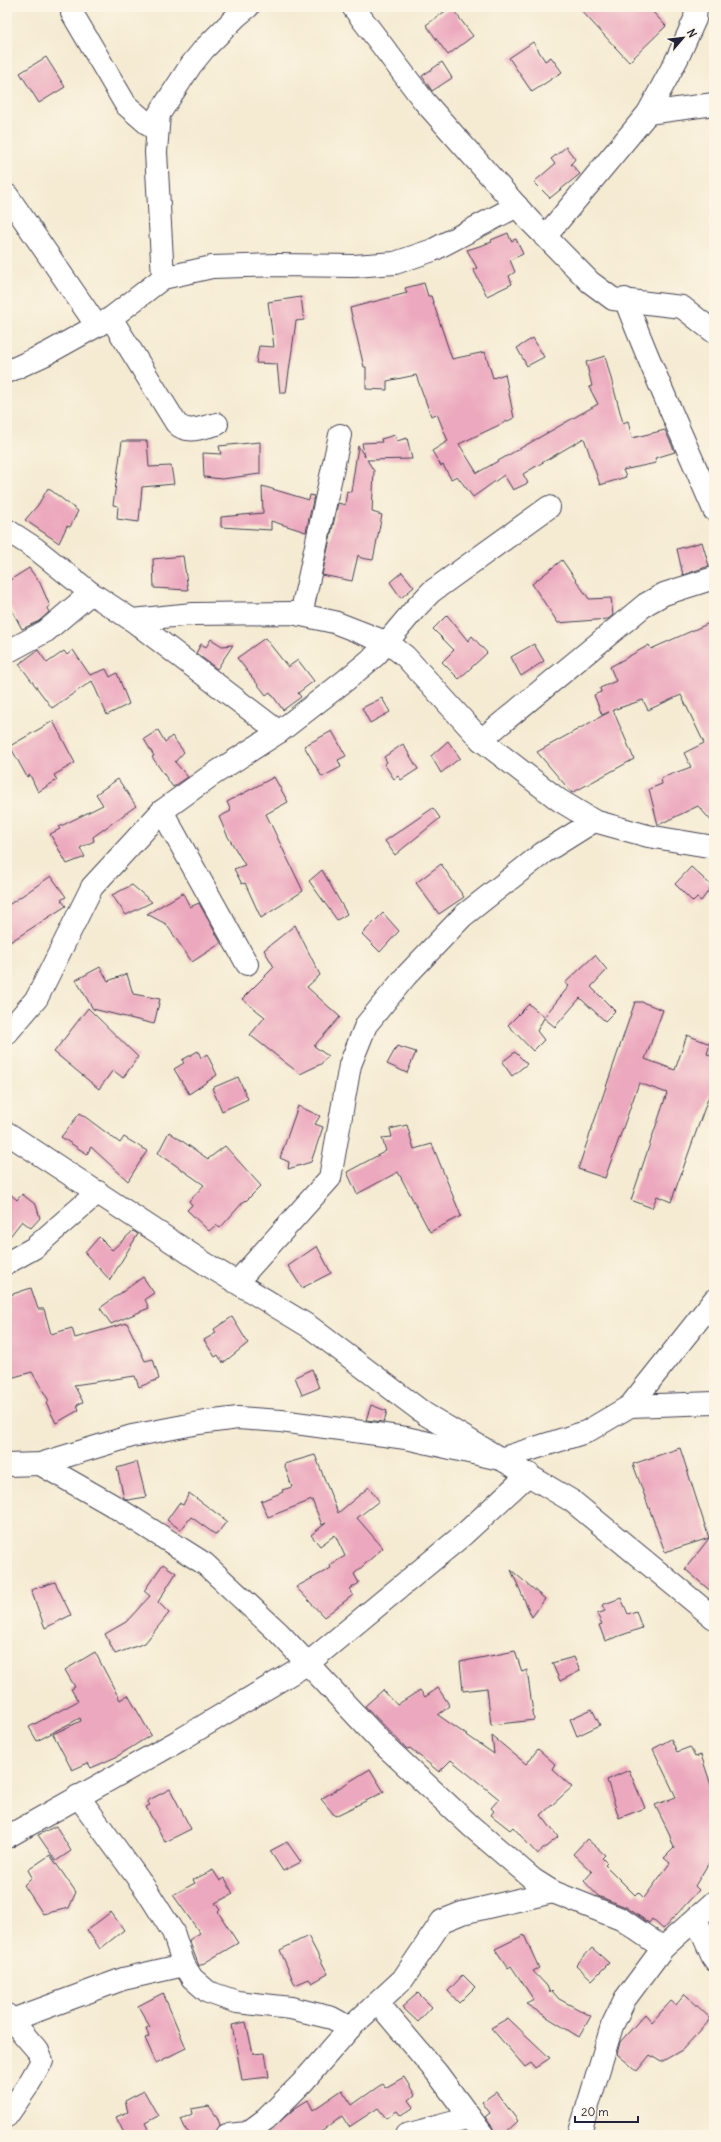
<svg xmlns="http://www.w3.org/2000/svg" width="721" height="2142" viewBox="0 0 721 2142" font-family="Delius,sans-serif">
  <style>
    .building { fill: #eca8be }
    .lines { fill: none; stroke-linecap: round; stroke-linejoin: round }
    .minor-casing { stroke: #424052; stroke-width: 24 }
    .tertiary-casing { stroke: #424052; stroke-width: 24 }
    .minor { stroke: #fff; stroke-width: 22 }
    .tertiary { stroke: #fff; stroke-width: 22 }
  </style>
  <rect width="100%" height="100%" fill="#fcf5e5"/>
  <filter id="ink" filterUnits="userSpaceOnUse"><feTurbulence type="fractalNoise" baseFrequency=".025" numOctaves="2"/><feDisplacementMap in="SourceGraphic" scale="8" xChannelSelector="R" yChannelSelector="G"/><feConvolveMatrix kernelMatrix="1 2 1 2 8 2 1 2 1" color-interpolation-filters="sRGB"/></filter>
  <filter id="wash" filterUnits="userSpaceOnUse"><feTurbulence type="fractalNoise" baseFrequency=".012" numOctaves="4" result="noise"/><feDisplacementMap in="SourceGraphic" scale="16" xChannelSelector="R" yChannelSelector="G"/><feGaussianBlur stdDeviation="0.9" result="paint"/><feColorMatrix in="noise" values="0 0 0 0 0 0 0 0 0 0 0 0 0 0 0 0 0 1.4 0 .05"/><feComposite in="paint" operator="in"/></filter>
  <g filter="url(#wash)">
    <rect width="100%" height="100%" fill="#f5ebd3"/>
    <g id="blocks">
      <g class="building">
        <polygon points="451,7 473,36 448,55 426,25"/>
        <polygon points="578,7 648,7 666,26 629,62"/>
        <polygon points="533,42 545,61 551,57 562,72 532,92 509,58"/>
        <polygon points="46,57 65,87 39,103 20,73"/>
        <polygon points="442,62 452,78 432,91 422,76"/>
        <polygon points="566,147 575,159 571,164 580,174 550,198 534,182 555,164 551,159"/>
        <polygon points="508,233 511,241 516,239 523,254 510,260 515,272 509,276 512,284 487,296 473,269 477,268 467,250 492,242 491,240"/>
        <polygon points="424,283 428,296 431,296 452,359 485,352 493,378 505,374 514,418 459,444 477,473 598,404 589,387 592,386 586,362 605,356 623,423 628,421 632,438 665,430 675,452 655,458 656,463 623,470 626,477 600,485 584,438 523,474 528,483 513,490 504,475 473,497 457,476 451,479 443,465 441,466 432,451 448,441 437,414 431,416 416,375 387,381 387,390 366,389 366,367 364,367 350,308 407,293 405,288"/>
        <polygon points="301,297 304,320 296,321 286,393 280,393 277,364 256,363 259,346 274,347 268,302"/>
        <polygon points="533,338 544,357 527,366 517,348"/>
        <polygon points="395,435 397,441 407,438 412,459 367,460 374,471 372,512 382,515 373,560 361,558 358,555 352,581 322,575 338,503 345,505 347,491 351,492 358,446 365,457 362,443 382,442 381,439"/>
        <polygon points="122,441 147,441 149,467 171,466 174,484 142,487 139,522 117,519 118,506 113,505"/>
        <polygon points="260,442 260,474 222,479 204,477 203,453 221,454 219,446"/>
        <polygon points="262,486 309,500 310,495 314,496 306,532 271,521 271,530 221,527 221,517 263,513"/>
        <polygon points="48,488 78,511 70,527 67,526 59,543 25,520 38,505"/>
        <polygon points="702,542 709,566 683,575 677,549"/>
        <polygon points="183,556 188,590 154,588 153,559"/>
        <polygon points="562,560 589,599 611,598 613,615 608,619 558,623 532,584"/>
        <polygon points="29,568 40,583 50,606 47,608 49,612 39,621 22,629 7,601 7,582"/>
        <polygon points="402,572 414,587 401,598 390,582"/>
        <polygon points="447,615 468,641 472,636 487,653 459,679 442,662 454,650 433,629"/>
        <polygon points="714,621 714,824 698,806 658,825 649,789 662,784 661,778 691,767 684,753 704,743 681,695 648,710 643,700 613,710 634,759 572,793 537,752 609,712 602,715 594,695 601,692 600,688 616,681 610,667 649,645 651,649"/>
        <polygon points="265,638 288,667 298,660 314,681 298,693 301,697 283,710 270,692 266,695 237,658"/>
        <polygon points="211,639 222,646 233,645 217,669 196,653 201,644 206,647"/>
        <polygon points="534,644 544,661 521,676 511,657"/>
        <polygon points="38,650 47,663 64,651 67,655 73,650 90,675 106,669 110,677 117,673 129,704 107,715 92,681 52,708 19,664"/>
        <polygon points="382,698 390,712 370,723 362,708"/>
        <polygon points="53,721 75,763 54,775 57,780 38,792 30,775 27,777 10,746"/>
        <polygon points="158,730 165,742 172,736 184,752 175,762 188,777 173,787 152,757 154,756 144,739"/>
        <polygon points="332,731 346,756 338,760 341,767 322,777 304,746"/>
        <polygon points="448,741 460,758 441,773 431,756"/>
        <polygon points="403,744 418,769 401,780 398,776 394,779 384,764 387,762 384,757"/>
        <polygon points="274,777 288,802 266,814 303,891 261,918 245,883 242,884 234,869 245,865 227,835 219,817 231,811 227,802"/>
        <polygon points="118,779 136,806 93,837 94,841 80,848 85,857 67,864 50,834 60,829 59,827 103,805 96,794"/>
        <polygon points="433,808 440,818 395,855 385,841"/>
        <polygon points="441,864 464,897 439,914 416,883"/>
        <polygon points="691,867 712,886 701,901 697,898 693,902 675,884"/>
        <polygon points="322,870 347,914 337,920 309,881"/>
        <polygon points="51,876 66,897 61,900 66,906 7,944 7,906"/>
        <polygon points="132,885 152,902 126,915 112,895"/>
        <polygon points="183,893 190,907 199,903 221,943 192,962 166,924 147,914"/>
        <polygon points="383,913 399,931 380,952 362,934"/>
        <polygon points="295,925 320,975 307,987 340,1017 314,1046 328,1056 321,1064 300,1074 250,1035 265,1017 242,999 274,967 264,950"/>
        <polygon points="595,955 607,970 591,987 615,1011 605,1021 580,998 555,1027 544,1018 537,1031 544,1040 533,1051 508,1025 529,1004 544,1017 569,986 565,983"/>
        <polygon points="100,967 108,981 127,974 133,994 160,999 154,1024 93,1009 76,980"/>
        <polygon points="635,1002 642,1002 663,1010 645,1059 675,1070 687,1035 710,1044 707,1054 714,1056 714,1082 671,1202 657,1196 652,1208 631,1200 667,1093 639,1083 605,1178 578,1169"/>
        <polygon points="88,1008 138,1057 123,1078 113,1070 99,1089 54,1052"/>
        <polygon points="397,1046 416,1052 407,1073 387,1064"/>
        <polygon points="198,1051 201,1058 207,1054 217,1075 189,1094 174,1069 184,1063 182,1060"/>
        <polygon points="515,1052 527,1064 512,1076 502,1062"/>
        <polygon points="238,1077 248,1099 222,1111 212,1088"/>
        <polygon points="298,1106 320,1116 315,1124 323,1127 311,1162 288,1169 289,1162 280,1158"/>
        <polygon points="80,1113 120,1143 124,1137 147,1151 128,1181 91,1147 87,1154 61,1137"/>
        <polygon points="407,1125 414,1149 432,1144 461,1216 430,1232 398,1172 357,1194 347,1172 386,1151 382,1138 392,1137 390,1129"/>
        <polygon points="169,1132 208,1159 225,1146 261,1186 246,1201 245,1200 220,1228 216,1225 209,1231 187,1210 192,1205 189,1201 204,1185 158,1153"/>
        <polygon points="7,1191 17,1200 22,1194 36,1205 40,1218 31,1228 22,1221 7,1240"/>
        <polygon points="133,1231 138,1234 110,1280 85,1253 99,1237 112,1250"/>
        <polygon points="317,1246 331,1273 302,1288 288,1266"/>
        <polygon points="143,1277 154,1293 145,1299 149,1308 111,1324 100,1308"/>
        <polygon points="31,1288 38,1309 44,1309 51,1334 72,1328 75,1338 127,1323 145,1361 153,1359 159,1379 139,1387 135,1376 74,1385 83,1402 77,1405 79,1410 56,1423 46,1403 49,1401 32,1372 7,1379 7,1296"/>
        <polygon points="232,1317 248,1343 223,1363 218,1355 215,1357 204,1340 216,1333 214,1329"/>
        <polygon points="312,1369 319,1388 302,1395 295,1377"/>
        <polygon points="371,1405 387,1411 384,1422 366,1420"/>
        <polygon points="680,1448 709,1538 665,1552 633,1464"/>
        <polygon points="315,1455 338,1513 369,1487 379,1501 357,1518 383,1548 354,1574 359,1583 350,1589 353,1595 324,1617 296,1587 331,1568 330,1565 345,1556 335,1535 320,1546 311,1535 326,1523 322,1525 312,1500 268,1517 261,1501 283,1492 282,1490 292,1487 284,1464"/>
        <polygon points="137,1462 146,1497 128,1500 124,1498 117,1468"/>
        <polygon points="189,1493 227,1521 216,1535 191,1517 181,1530 167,1520 179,1503 183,1505"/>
        <polygon points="714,1532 714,1594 685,1569"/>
        <polygon points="163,1564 176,1573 158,1602 169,1613 145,1643 115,1654 105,1634 126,1622 150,1596 144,1591"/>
        <polygon points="511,1570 545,1599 532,1617"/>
        <polygon points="55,1582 71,1615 45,1628 31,1590"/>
        <polygon points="621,1598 628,1614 636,1611 642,1628 605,1641 599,1625 602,1624 597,1614 605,1611 602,1605"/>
        <polygon points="515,1651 522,1672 527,1670 534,1720 491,1725 487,1688 463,1691 460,1662"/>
        <polygon points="95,1652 120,1700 128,1695 151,1735 116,1757 91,1768 88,1763 72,1770 53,1734 81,1721 80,1718 37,1741 29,1727 78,1701 71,1689 75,1687 65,1670"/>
        <polygon points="574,1657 580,1671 560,1681 552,1663"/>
        <polygon points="438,1688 450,1706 438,1715 494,1754 492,1736 526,1764 538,1749 555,1764 552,1769 572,1787 541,1815 558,1837 537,1854 513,1827 510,1830 491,1815 494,1811 491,1808 499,1799 451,1760 439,1772 410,1748 407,1749 365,1706 383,1690 397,1705 420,1690 425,1697"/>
        <polygon points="592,1709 600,1725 577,1736 570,1719"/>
        <polygon points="671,1739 677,1752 690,1747 695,1757 701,1755 714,1794 714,1854 695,1886 699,1890 663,1929 652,1919 649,1923 626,1907 598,1896 584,1881 592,1872 573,1854 587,1839 605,1855 602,1858 607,1863 605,1865 635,1895 638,1892 644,1898 670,1863 664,1858 674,1848 668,1831 655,1805 676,1797 653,1749"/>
        <polygon points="370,1769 384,1792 335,1816 321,1799"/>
        <polygon points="629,1770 645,1808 619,1818 607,1780"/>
        <polygon points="170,1789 191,1829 165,1842 146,1807 150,1805 147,1801"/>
        <polygon points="56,1826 71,1851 56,1861 38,1835"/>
        <polygon points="287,1842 301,1862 283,1871 270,1851"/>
        <polygon points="50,1855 76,1892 69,1908 43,1914 24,1885 32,1877 28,1870"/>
        <polygon points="213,1870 220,1881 225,1878 233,1894 215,1903 220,1910 218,1912 238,1943 199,1966 189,1940 200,1933 173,1895 195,1883 193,1880"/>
        <polygon points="111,1912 124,1930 100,1949 87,1930"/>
        <polygon points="524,1935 539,1968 533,1971 547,1986 550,1993 552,1991 559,1999 591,2016 579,2037 526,2004 534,2000 511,1966 508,1968 495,1949"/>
        <polygon points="308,1936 328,1974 312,1983 309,1979 295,1985 280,1950"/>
        <polygon points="592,1948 609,1963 592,1980 576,1965"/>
        <polygon points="463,1975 475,1987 459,2003 448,1991"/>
        <polygon points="163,1993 186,2048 156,2063 145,2038 149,2037 146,2028 150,2027 138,2006"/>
        <polygon points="418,1993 432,2007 418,2022 402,2007"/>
        <polygon points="685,1994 711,2019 682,2050 661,2062 650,2055 637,2071 617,2054 620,2042 645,2014 652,2022 671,2001 676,2005"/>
        <polygon points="508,2018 511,2021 550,2058 535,2068 531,2063 525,2067 491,2028"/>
        <polygon points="246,2022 253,2054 265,2053 269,2077 242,2080 232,2025"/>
        <polygon points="404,2077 415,2095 409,2100 414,2107 401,2116 397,2111 386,2118 378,2108 349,2127 342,2116 317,2135 265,2135 295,2108 308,2100 313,2110 342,2090 352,2105 382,2084 385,2088"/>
        <polygon points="144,2091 158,2116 145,2123 151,2135 125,2135 116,2117 128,2112 125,2101"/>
        <polygon points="496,2092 518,2121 503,2135 495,2135 493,2128 485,2117 490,2113 482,2102"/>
        <polygon points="209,2106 217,2117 220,2125 215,2135 192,2135 186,2130 181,2119 192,2114 191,2109"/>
      </g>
    </g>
  </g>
  <g filter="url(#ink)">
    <use href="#blocks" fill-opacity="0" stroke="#424052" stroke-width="1"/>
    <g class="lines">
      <defs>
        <g id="minor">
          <polyline points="353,7 424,101 530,221 590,282 613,299 682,307 714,332"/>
          <polyline points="72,13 126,105 156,131"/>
          <polyline points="648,113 714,104"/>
          <polyline points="7,195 97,326"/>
          <polyline points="545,237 648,113 678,57 695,19 696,7"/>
          <polyline points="163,278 156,152 159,114 191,65 204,49 237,16 248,7"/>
          <path d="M625,299C652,371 684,440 714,510"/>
          <path d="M111,318L176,423C187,435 203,427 217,424"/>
          <polyline points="7,372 46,354 111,318 163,278 212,267 278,265 354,266 395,263 433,250 517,206"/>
          <polyline points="7,530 36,549 91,593 132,620 279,732"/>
          <polyline points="301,615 340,435"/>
          <polyline points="132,620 193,614 292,613 334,622 388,643 405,656 481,740 559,800 594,821 648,836 714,847"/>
          <polyline points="7,652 46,631 91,593"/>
          <polyline points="481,740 646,604 664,594 714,578"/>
          <polyline points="162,811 247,964"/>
          <polyline points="7,1033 37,998 92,887 162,811 209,777 279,732 346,680 376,655 414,610 431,592 549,507"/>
          <polyline points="7,1263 34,1248 98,1192"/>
          <polyline points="237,1282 330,1178 350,1065 366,1025 405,977 463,916 543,853 594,821"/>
          <polyline points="630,1406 714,1403"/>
          <polyline points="40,1464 112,1505 205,1564 279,1633 385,1746 472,1827 534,1880 553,1892 621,1919 663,1948"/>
          <polyline points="7,1465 40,1464 132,1436 199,1423 238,1418 281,1421 406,1438 500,1459 586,1432 630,1406 714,1300"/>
          <polyline points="78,1796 147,1891 173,1932 184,1965 192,1978 208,1992 237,2002 291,2008 332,2018 350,2028"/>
          <polyline points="696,1919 714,1960"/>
          <polyline points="378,2003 437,2073 483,2135"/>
          <polyline points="7,2015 38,2051 42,2061 27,2087 7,2116"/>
          <polyline points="12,2020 123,1979 184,1965"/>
          <polyline points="227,2135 247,2133 266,2119 302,2083 350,2028 403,1979 442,1921 462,1913 553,1892"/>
          <polyline points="406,2135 470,2118"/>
          <polyline points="579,2135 612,2026 625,1999 663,1948 714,1902"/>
        </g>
        <g id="tertiary">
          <polyline points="7,1133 206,1264 310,1327 425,1414 572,1501 714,1618"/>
          <polyline points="7,1837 180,1740 307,1664 463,1535 529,1474"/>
        </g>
      </defs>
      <use href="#minor" class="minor-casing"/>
      <use href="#tertiary" class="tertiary-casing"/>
      <use href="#minor" class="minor"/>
      <use href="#tertiary" class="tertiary"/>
    </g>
  </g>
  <rect width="721" height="2142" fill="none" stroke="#fcf5e5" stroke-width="24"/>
  <g transform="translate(683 38) rotate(62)" stroke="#fcf5e5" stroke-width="3" paint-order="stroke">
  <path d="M0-3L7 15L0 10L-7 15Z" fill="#22223b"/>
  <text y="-6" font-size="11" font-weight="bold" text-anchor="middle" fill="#22223b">N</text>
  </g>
  <path d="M575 2116v6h63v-6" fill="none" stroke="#22223b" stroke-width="2"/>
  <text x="581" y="2116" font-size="12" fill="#22223b" stroke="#fcf5e5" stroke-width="3" paint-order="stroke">20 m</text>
</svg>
